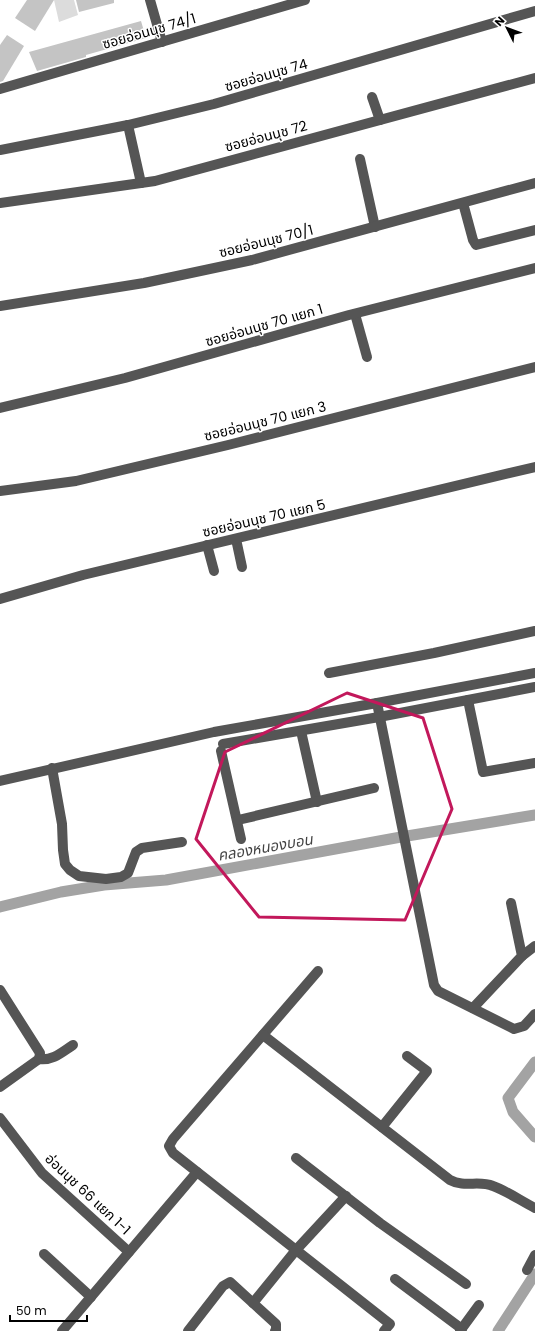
<svg xmlns="http://www.w3.org/2000/svg" width="535" height="1331" viewBox="0 0 535 1331" font-family="Poppins,'Noto Sans Thai',sans-serif">
  <style>
    .green { fill: #dcdcdc }
    .lines { fill: none; stroke-linecap: round; stroke-linejoin: round }
    .canal { stroke: #a3a3a3; stroke-width: 11 }
    .building { fill: #c4c4c4 }
    .minor { stroke: #555; stroke-width: 10 }
    .marked { fill: none; stroke: #c2185b; stroke-width: 3; stroke-linejoin: round }
    .labels { text-anchor: middle; dominant-baseline: central; stroke-width: 3; stroke-linejoin: round; paint-order: stroke }
    .street-label { font-size: 14px; fill: #000; stroke: #fff }
    .water-label { font-size: 15px; font-style: italic; fill: #444; stroke: #fff }
  </style>
  <rect width="100%" height="100%" fill="#fff"/>
  <polygon class="green" points="54,0 74,0 78,15 59,22"/>
  <g class="lines">
    <g class="canal">
      <polyline points="0,907 61,892 104,885 166,880 401,837 535,815"/>
      <polyline points="535,1062 508,1098 513,1112 535,1137"/>
      <polyline points="498,1331 535,1274"/>
    </g>
  </g>
  <g class="building">
    <polygon points="27,0 54,0 35,31 15,18"/>
    <polygon points="76,0 114,0 114,3 79,12"/>
    <polygon points="141,21 146,38 86,55 86,57 37,71 29,52"/>
    <polygon points="7,35 24,46 3,81 0,82 0,45"/>
  </g>
  <g class="lines">
    <g class="minor">
      <polyline points="150,0 162,42"/>
      <polyline points="0,89 305,0"/>
      <polyline points="372,97 380,120"/>
      <polyline points="128,125 141,183"/>
      <polyline points="0,150 128,125 214,104 535,11"/>
      <polyline points="360,159 375,227"/>
      <polyline points="0,203 155,181 535,78"/>
      <polyline points="463,203 473,240 476,245 535,230"/>
      <polyline points="0,306 144,283 252,260 535,183"/>
      <polyline points="355,314 367,357"/>
      <polyline points="0,408 125,378 349,315 535,268"/>
      <polyline points="0,491 76,481 228,445 535,367"/>
      <polyline points="236,539 242,567"/>
      <polyline points="207,545 214,571"/>
      <polyline points="0,599 83,575 535,467"/>
      <polyline points="329,673 434,653 535,631"/>
      <polyline points="468,700 483,772 535,763"/>
      <polyline points="377,703 434,985 438,991 514,1029 524,1026 535,1014"/>
      <polyline points="301,731 317,802"/>
      <polyline points="223,744 379,717 535,687"/>
      <polyline points="221,751 241,839"/>
      <polyline points="52,768 62,824 63,850 65,864 70,870 79,876 106,879 121,877 128,873 136,852 142,848 182,842"/>
      <polyline points="0,781 214,732 377,703 535,673"/>
      <polyline points="238,820 374,788"/>
      <polyline points="522,956 535,946"/>
      <polyline points="318,971 173,1139 169,1146 173,1153 390,1324 384,1331"/>
      <polyline points="0,990 40,1053 39,1059 0,1087"/>
      <polyline points="473,1008 522,956 511,903"/>
      <path d="M263,1035L450,1180C465,1188 478,1180 493,1186C507,1191 521,1201 535,1208"/>
      <path d="M39,1059C53,1061 62,1052 73,1045"/>
      <polyline points="0,1118 42,1173 129,1252"/>
      <polyline points="382,1127 427,1071 407,1056"/>
      <polyline points="296,1158 380,1223 466,1284"/>
      <polyline points="44,1254 91,1297"/>
      <polyline points="527,1270 535,1255"/>
      <polyline points="395,1279 462,1329"/>
      <polyline points="253,1303 296,1250 346,1196"/>
      <polyline points="62,1331 197,1172"/>
      <polyline points="188,1331 223,1286 230,1282 276,1324 276,1330 275,1331"/>
      <polyline points="460,1331 479,1305"/>
    </g>
  </g>
  <path class="marked" d="M347,693L423,718L452,809L405,920L259,917L196,839L225,752Z"/>
  <g class="labels">
    <g class="street-label">
      <text transform="translate(149 31) rotate(-16)">ซอยอ่อนนุช 74/1</text>
      <text transform="translate(266 75) rotate(-16)">ซอยอ่อนนุช 74</text>
      <text transform="translate(266 136) rotate(-15)">ซอยอ่อนนุช 72</text>
      <text transform="translate(266 241) rotate(-14)">ซอยอ่อนนุช 70/1</text>
      <text transform="translate(264 325) rotate(-16)">ซอยอ่อนนุช 70 แยก 1</text>
      <text transform="translate(265 421) rotate(-14)">ซอยอ่อนนุช 70 แยก 3</text>
      <text transform="translate(264 518) rotate(-13)">ซอยอ่อนนุช 70 แยก 5</text>
      <text transform="translate(88 1194) rotate(43)">อ่อนนุช 66 แยก 1-1</text>
    </g>
    <g class="water-label">
      <text transform="translate(265 847) rotate(-10)">คลองหนองบอน</text>
    </g>
  </g>
  <g transform="translate(507 28) rotate(312)" stroke="#ffffff" stroke-width="3" paint-order="stroke">
  <path d="M0-3L7 15L0 10L-7 15Z" fill="#000000"/>
  <text y="-6" font-size="11" font-weight="bold" text-anchor="middle" fill="#000000">N</text>
  </g>
  <path d="M10 1315v6h77v-6" fill="none" stroke="#000000" stroke-width="2"/>
  <text x="16" y="1315" font-size="12" fill="#000000" stroke="#ffffff" stroke-width="3" paint-order="stroke">50 m</text>
</svg>
